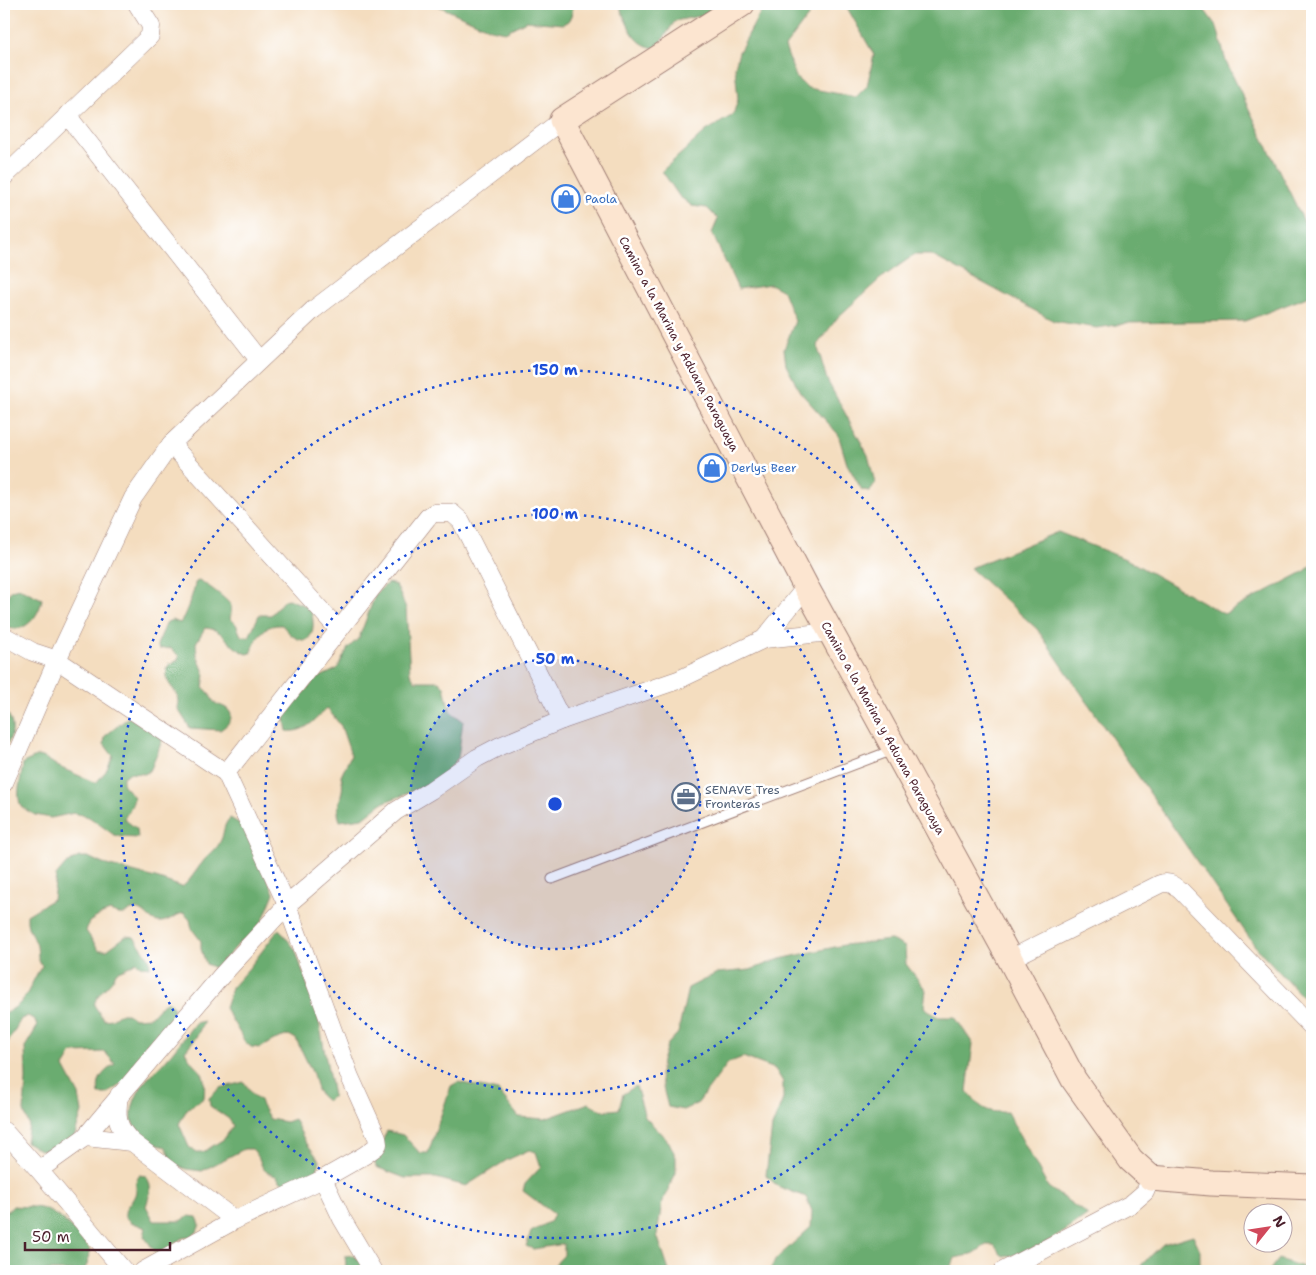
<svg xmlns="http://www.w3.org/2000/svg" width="1316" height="1275" viewBox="0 0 1316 1275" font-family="'Shantell Sans',sans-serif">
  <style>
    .forest { fill: #6aac70; stroke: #5a664e }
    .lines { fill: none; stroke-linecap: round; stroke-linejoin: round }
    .lane-casing { stroke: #9f7e75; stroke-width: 11 }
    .street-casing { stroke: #9f7e75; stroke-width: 19 }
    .secondary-casing { stroke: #9f7e75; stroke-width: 27 }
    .lane { stroke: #fff; stroke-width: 9 }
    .street { stroke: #fff; stroke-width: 18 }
    .secondary { stroke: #fce5d0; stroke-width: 25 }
    .ring { fill: none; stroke: #1d4ed8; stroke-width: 2.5; stroke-dasharray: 2.5 5 }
    .labels { text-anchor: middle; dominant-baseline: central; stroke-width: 5; stroke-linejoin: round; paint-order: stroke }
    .shop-label { font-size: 12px; fill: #366cbe; stroke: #fff; text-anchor: start }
    .street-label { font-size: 12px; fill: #4a1f2b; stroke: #fff }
    .service-label { font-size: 12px; fill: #4e5e75; stroke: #fff; text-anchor: start }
    .centre { fill: #1d4ed8; stroke: #fff; stroke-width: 2.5 }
    .ring-label { font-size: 15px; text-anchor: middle; font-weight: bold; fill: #1d4ed8; stroke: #fff; stroke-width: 5; stroke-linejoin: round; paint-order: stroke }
  </style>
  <rect width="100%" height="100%" fill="#fff"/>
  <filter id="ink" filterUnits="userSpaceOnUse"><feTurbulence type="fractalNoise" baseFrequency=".02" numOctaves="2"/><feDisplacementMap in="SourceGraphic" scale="10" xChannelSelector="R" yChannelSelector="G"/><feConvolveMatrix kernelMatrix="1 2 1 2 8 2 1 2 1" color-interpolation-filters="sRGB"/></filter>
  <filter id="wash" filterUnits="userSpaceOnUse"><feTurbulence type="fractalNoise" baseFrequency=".0096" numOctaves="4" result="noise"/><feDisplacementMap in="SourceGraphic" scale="20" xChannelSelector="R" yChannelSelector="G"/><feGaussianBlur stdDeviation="1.12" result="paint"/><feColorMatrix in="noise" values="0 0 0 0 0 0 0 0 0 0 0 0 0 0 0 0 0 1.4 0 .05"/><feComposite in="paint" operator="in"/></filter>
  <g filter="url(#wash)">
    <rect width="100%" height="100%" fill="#f4ddbf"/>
    <g class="forest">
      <polygon points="434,4 574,4 570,20 563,24 526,21 505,32 490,29"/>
      <path d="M622,4H733L728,10L675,21L657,48C635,47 629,27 621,10Z"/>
      <polygon points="779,4 812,4 815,7 785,47 796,78 808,88 856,97 867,86 874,55 845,4 1200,4 1217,27 1226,62 1312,238 1312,295 1245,321 1129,323 1097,328 1054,321 931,255 914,255 880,279 838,317 817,345 827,380 868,455 875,483 870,491 862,490 847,464 838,434 800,392 786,365 784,349 795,321 783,291 770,284 738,289 712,233 718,219 707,208 692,206 679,196 662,171 706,131 733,115 738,99 735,67 739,52 761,11"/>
      <polygon points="1058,532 1128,560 1224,614 1305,571 1312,565 1312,1007 1255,946 1037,629 970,568"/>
      <path d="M199,580C205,583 230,601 231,606C232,609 231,615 230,618L236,624L241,636L249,637L259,615H271L284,600L288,599L311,608C313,620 316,631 307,640C295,641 290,634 282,625C263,624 257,637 251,653L247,654C243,652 239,650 236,648C224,639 222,629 205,628L196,643L197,655L205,675L203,687C210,692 211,699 215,703C218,705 223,706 226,708C237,716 228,725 220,730L190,728L178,709C178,706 179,703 179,701C176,686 162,685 168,666L178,660L179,656L170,648L159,649L157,645L167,622L172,620L180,623C184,618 195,590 195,583Z"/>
      <path d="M388,583L396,585L406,608L410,673L415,681H439L444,687L450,711L463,721L458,758L436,783L382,803L363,818L340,821C333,804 347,794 341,776L351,755L341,726L327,708C315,720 305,733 287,731L284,715L316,679L337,669L348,648L359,638L376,593Z"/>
      <path d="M19,588L42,599C40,612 31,627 16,629C13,629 7,628 4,627V602L11,590Z"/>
      <path d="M4,709C15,721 15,736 4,748Z"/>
      <path d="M129,717L163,738L151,769L145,774L129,773L123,777V785L134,797C133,806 128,811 124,819L137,829L138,838L122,837L114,835L89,817L74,813L51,818L35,815L21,807C15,792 22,778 23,763L38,756L45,758L59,767L96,783L106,771L113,756L104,744L105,736Z"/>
      <path d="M230,818L244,826L274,893L263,920L251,936L240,942L217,969L206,964L201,949V941L192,929L190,920L184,913C176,914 167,923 159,922C150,922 147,912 139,910C126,907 129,920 110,911L102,914L89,922L86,931L99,950H107L126,936L134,937L149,958L150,967L142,966L136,962L130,966L116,972C112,987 98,989 94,1005L104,1020L112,1019L119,1014H127L134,1018L150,1017L161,1005L168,1001L173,1007L174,1015L170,1024L161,1037L145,1045L127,1080L107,1094H99C96,1079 103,1072 115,1064L105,1052L72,1053L64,1067L79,1095L82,1112L72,1144L57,1148L40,1150L26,1142L29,1125L24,1111L26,1079L25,1047L37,1027L35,1020L28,1016L21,1019L4,1049V1013C29,1004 28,985 42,966C37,959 38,954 37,946C34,934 26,933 27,915L53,899L56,876L66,864L79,857H88L103,864L159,879L182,887C191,880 195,871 202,863C207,855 216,851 220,842C225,833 222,826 230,818Z"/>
      <polygon points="279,929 295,949 318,1016 333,1096 327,1101 321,1096 317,1090 313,1074 296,1039 289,1035 274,1040 260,1048 251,1047 245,1042 225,1008 232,987 249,968"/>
      <path d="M891,940L905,947L906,964L926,990L924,1007L938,1017H955L973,1044L967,1091C980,1108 986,1113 1007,1112L1048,1187L1088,1215C1064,1233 1034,1253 1003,1257L994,1245H986L973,1254L955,1258L950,1271H769L776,1259L811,1227L812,1211L806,1197L777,1186L766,1175L772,1127L783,1099V1082L775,1069L743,1057L728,1063L698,1103L683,1110L668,1107L660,1076L662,1061L667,1045L678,1033L688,988L717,973L750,970L780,959L844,945Z"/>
      <path d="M204,1021L197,1036L185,1051C198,1076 207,1064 204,1098L187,1109L179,1124L189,1147L196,1152H203L224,1139L233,1126L229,1119L210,1106L209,1098L220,1088L244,1082L253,1095L260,1100L262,1106L270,1119L286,1122L294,1119L305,1141L320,1161L315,1176L287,1187L281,1182L276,1176C256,1170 265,1161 252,1149H244L202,1171L186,1169L178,1166L172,1162L166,1147C134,1139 123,1121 139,1091C144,1080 156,1071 164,1062C175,1050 185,1036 195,1023Z"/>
      <polygon points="458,1082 498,1091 519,1117 545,1119 589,1103 603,1111 619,1109 623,1094 636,1086 645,1117 669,1142 676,1157 676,1173 662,1202 657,1235 669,1271 549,1271 564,1255 564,1244 533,1249 526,1246 531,1232 551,1221 554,1214 523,1191 525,1184 541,1167 536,1152 529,1150 507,1160 466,1186 436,1178 405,1178 376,1167 374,1159 387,1131 403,1135 420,1153 428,1153 451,1086"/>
      <path d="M139,1175L146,1176C153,1187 150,1194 146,1206L154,1221H181L189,1216L197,1217L200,1224L197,1232L190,1237L182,1238L159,1255L153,1249L144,1236L146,1228L131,1222L125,1217C124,1205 131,1205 135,1195C138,1186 133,1185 139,1175Z"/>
      <path d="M13,1206C23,1207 35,1206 44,1209C59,1213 82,1237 90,1250L87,1265L83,1271H4V1214Z"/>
      <polygon points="1193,1235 1200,1250 1200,1266 1218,1271 1135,1271 1163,1244"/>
      <polygon points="352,1255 362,1261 366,1271 338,1271 346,1266 345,1256"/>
      <polygon points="1278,1259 1312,1270 1312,1271 1269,1271"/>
    </g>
  </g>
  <g filter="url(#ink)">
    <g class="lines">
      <defs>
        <polyline id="lane" points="552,879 893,750"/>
        <g id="street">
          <polyline points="67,115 259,360"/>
          <polyline points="4,177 150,36 151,26 137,4"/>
          <polyline points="171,444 339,630"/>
          <polyline points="4,636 33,652 57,660 226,773 287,905 350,1077 377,1137 378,1144 376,1147 365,1155 323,1179 235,1220 143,1271"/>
          <polyline points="764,639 830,632"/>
          <polyline points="226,773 428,517 434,513 452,513 461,521 562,720"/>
          <polyline points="4,783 57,660 133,498 171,444 313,310 562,120"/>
          <path d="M1010,959L1160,884C1170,881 1174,885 1181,891L1312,1027"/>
          <path d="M119,1095C116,1117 116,1126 132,1142"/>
          <polyline points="4,1131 39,1170 124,1271"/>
          <polyline points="85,1137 132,1142 235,1220"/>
          <polyline points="39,1170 85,1137 222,975 287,905 396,811 431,790 477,758 500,746 562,720 678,680 764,639 806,587"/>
          <polyline points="323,1179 342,1219 373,1271"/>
          <polyline points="1003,1271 1131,1204 1145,1192 1151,1178"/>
        </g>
        <polyline id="secondary" points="742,4 562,120 806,587 1010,959 1074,1080 1131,1160 1151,1178 1211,1183 1312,1187"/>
      </defs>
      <use href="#lane" class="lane-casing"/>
      <use href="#street" class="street-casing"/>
      <use href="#secondary" class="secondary-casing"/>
      <use href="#lane" class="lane"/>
      <use href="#street" class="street"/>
      <use href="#secondary" class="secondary"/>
    </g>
  </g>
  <circle cx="555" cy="804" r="145" fill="#1d4ed8" fill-opacity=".12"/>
  <g class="ring">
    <circle cx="555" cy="804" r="145"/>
    <circle cx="555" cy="804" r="290"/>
    <circle cx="555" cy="804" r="434"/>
  </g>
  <defs>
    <symbol id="shop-ring" viewBox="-11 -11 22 22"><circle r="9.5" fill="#fff" stroke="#3f7fe0" stroke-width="1.5"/><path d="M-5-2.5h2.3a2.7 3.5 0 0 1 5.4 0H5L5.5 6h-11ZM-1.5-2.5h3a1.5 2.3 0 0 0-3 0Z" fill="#3f7fe0"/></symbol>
    <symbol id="office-ring" viewBox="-11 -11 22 22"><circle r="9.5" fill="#fff" stroke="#5c6f8a" stroke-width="1.5"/><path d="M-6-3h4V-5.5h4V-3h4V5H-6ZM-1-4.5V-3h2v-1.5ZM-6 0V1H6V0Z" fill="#5c6f8a"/></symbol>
  </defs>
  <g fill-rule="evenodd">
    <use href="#shop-ring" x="550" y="183" width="32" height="32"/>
    <use href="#shop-ring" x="696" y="452" width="32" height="32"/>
    <use href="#office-ring" x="670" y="781" width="32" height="32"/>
  </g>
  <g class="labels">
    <g class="shop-label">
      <text x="585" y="199">Paola</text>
      <text x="731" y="468">Derlys Beer</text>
    </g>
    <g class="street-label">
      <text transform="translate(679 344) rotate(62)">Camino a la Marina y Aduana Paraguaya</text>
      <text transform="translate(883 728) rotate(61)">Camino a la Marina y Aduana Paraguaya</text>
    </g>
    <g class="service-label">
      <text x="705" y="790">SENAVE Tres<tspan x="705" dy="14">Fronteras</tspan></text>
    </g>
  </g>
  <circle cx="555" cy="804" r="8" class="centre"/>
  <g class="ring-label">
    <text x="555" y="375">150 m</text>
    <text x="555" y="519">100 m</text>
    <text x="555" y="664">50 m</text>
  </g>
  <rect width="1316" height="1275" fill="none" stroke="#fff" stroke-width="20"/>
  <g transform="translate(1268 1228) rotate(60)"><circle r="24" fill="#ffffff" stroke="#b7a5aa"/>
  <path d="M0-4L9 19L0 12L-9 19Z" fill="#d1495b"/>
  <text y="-8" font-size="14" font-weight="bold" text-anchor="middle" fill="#4a1f2b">N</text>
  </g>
  <path d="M25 1242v8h145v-8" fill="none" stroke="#4a1f2b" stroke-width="2.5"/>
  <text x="32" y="1242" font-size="15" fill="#4a1f2b" stroke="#ffffff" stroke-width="4" paint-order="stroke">50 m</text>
</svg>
